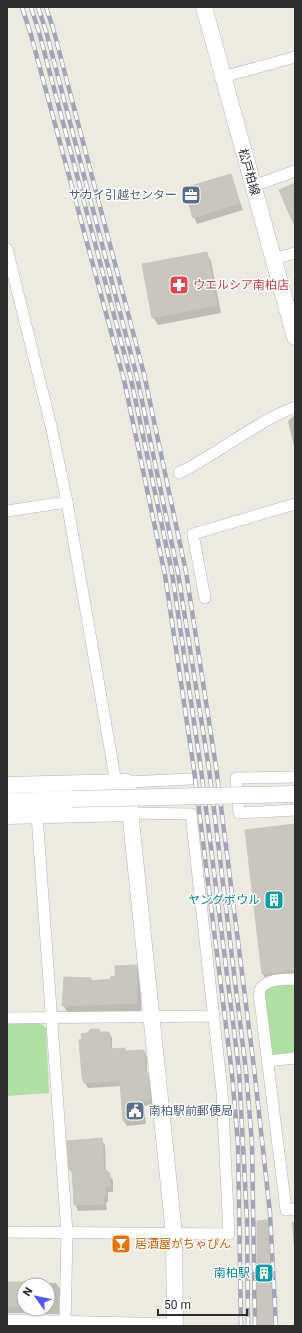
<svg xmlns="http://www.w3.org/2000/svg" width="302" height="1333" viewBox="0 0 302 1333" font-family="Roboto,'Noto Sans JP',sans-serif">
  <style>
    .green { fill: #b0dfa3 }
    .shadow { fill: #0003; fill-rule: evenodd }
    .building { fill: #c9c6c0; stroke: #c9c6bb }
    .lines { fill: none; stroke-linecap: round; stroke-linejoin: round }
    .street-casing { stroke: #b4b5bf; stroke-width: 12 }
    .secondary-casing { stroke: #b4b5bf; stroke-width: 17 }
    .street { stroke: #fff; stroke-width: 11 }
    .secondary { stroke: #fff; stroke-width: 16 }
    .rail-casing { stroke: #a4a4b6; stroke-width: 4.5 }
    .rail { stroke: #fff; stroke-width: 3; stroke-dasharray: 9; stroke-linecap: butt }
    .secondary-bridge-casing { stroke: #b4b5bf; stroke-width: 17; stroke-linecap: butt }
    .secondary-bridge { stroke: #fff; stroke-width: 16 }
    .labels { text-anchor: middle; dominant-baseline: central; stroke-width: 3; stroke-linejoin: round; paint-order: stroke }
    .street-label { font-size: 12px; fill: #2d2d2d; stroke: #fff }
    .service-label { font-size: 12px; fill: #4e5e75; stroke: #fff; text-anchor: end }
    .health-label { font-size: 12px; fill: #be3a42; stroke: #fff; text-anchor: start }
    .culture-label { font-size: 12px; fill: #0d838f; stroke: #fff; text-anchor: end }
    .food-label { font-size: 12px; fill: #c56008; stroke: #fff; text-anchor: start }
  </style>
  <rect width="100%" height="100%" fill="#edeae1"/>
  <g class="green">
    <polygon points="295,984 295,1052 275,1055 271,1051 263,992 268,987"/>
    <polygon points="7,1023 40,1023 46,1028 49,1093 7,1096"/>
  </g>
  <g class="shadow">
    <polygon points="230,175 243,210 197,224 194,217"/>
    <polygon points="206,253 211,261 221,313 158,325 153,317"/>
    <polygon points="295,415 295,451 288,421"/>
    <polygon points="295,825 295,978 267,982 263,974"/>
    <polygon points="136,966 141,975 141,1011 68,1013 63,1005 91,979 92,982 112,980"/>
    <polygon points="99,1030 101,1033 109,1033 112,1038 112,1050 124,1049 126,1052 144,1051 147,1057 147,1074 150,1080 153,1105 144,1106 146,1124 127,1126 124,1121 121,1086 88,1088 85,1083"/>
    <polygon points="101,1139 105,1145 106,1172 113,1180 113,1192 108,1192 108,1202 106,1202 107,1210 78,1211 75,1204 73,1175 70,1169"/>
    <polygon points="267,1221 270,1225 276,1326 258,1326"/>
    <polygon points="292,1222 295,1222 295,1261"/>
    <path d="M34,1277L43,1283H56L60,1289L59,1314H45L40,1311L37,1313H7V1283H29ZM24,1285H48V1309H24Z"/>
  </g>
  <g class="building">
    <polygon points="231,174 240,203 193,218 184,188"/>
    <polygon points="295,183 295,227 279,190"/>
    <polygon points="207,252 217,305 152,318 142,264"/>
    <polygon points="295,824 295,970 262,974 245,830"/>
    <polygon points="137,965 137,1003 62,1006 64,977 91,978 91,981 111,979 111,976 115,977 115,966"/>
    <polygon points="91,1029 99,1029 100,1032 109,1032 110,1049 125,1048 125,1051 144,1050 145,1073 148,1073 150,1100 142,1101 143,1119 123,1121 120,1081 84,1083 82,1076 79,1040 82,1039 81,1034 87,1033"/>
    <polygon points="102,1138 104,1169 110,1173 110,1186 105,1186 105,1196 103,1196 104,1204 74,1205 72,1169 69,1170 67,1141"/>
    <polygon points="268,1220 274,1326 257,1326 257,1221"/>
    <polygon points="7,1282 24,1282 24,1309 16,1306 7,1307"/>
  </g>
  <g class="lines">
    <defs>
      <g id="street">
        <polyline points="223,77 295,57"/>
        <polyline points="253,186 295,171"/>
        <polyline points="7,249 52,430 67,502 116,783"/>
        <polyline points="273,259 295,253"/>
        <path d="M179,473C219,453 254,423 295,407"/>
        <polyline points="7,511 67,502"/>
        <polyline points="205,598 193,534 295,504"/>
        <polyline points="295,777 236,778 239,813 295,810"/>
        <polyline points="127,782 190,779"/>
        <polyline points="37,815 67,1233 65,1326"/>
        <path d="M295,979C282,980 264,978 259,992L286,1210L295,1209"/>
        <polyline points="7,1018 214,1016"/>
        <polyline points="267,1061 295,1058"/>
        <polyline points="7,1232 229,1234 222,1091 191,814 130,813"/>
        <polyline points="7,1320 175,1324"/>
      </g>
      <g id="secondary">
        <polyline points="204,7 295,337"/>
        <polyline points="7,785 127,782 174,1234 175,1326"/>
        <polyline points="7,801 72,799"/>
        <polyline points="7,816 130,813"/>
      </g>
    </defs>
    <use href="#street" class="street-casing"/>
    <use href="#secondary" class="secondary-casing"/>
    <use href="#street" class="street"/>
    <use href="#secondary" class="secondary"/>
    <defs>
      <g id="rail">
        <polyline points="22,7 31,35 124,380 165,575 194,770 232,1074 238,1144 241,1326"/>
        <polyline points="31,7 39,32 131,379 172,573 201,769 239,1070 247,1220 248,1326"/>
        <polyline points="38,7 46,31 137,377 178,573 209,769 246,1071 252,1144 255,1326"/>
        <polyline points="46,7 53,28 144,374 186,572 216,767 254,1068 270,1213 276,1326"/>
      </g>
    </defs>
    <use href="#rail" class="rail-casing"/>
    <use href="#rail" class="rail"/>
    <defs>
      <polyline id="secondary-bridge" points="72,799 295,794"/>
    </defs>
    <use href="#secondary-bridge" class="secondary-bridge-casing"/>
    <use href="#secondary-bridge" class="secondary-bridge"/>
  </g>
  <defs>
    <symbol id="office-square" viewBox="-11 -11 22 22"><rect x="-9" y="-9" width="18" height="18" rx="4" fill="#5c6f8a" stroke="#fff"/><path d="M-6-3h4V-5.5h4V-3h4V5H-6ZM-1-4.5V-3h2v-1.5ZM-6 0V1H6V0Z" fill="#fff"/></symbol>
    <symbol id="pharmacy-square" viewBox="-11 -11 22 22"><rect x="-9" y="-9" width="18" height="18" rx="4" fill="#e0444e" stroke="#fff"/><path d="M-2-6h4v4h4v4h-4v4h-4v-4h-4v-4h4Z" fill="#fff"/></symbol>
    <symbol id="building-square" viewBox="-11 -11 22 22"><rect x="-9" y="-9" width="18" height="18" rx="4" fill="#0f9aa8" stroke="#fff"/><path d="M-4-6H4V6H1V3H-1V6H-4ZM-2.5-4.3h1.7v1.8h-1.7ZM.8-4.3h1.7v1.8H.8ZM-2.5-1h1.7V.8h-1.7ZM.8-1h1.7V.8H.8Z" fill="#fff"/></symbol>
    <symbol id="civic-square" viewBox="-11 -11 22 22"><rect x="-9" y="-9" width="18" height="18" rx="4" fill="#5c6f8a" stroke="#fff"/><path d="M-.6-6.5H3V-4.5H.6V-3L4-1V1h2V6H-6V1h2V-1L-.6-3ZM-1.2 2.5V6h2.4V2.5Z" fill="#fff"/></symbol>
    <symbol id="bar-square" viewBox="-11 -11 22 22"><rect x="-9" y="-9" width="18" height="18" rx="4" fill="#e8710a" stroke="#fff"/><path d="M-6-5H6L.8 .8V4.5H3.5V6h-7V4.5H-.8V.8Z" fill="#fff"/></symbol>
  </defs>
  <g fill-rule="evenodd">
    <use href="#office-square" x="180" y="184" width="22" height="22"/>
    <use href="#pharmacy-square" x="168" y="274" width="22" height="22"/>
    <use href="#building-square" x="263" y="889" width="22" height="22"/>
    <use href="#civic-square" x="124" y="1100" width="22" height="22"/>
    <use href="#bar-square" x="110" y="1233" width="22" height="22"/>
    <use href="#building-square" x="253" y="1262" width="22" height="22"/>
  </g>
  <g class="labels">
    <g class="street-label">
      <text transform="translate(249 172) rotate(74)">松戸柏線</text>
    </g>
    <g class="service-label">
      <text x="177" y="195">サカイ引越センター</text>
      <text x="149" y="1111" text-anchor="start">南柏駅前郵便局</text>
    </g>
    <g class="health-label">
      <text x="193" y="285">ウエルシア南柏店</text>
    </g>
    <g class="culture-label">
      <text x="260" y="900">ヤングボウル</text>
      <text x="250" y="1273">南柏駅</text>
    </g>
    <g class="food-label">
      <text x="135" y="1244">居酒屋がちゃぴん</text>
    </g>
  </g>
  <rect width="302" height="1333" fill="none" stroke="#2d2d2d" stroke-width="16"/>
  <g transform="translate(36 1297) rotate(303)"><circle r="19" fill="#ffffff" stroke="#ababab"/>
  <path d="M0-3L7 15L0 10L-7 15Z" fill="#505aec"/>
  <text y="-6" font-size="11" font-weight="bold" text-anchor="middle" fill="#2d2d2d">N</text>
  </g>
  <path d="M158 1309v6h89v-6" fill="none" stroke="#2d2d2d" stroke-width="2"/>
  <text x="164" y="1309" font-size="12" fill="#2d2d2d" stroke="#ffffff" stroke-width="3" paint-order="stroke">50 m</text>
</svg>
